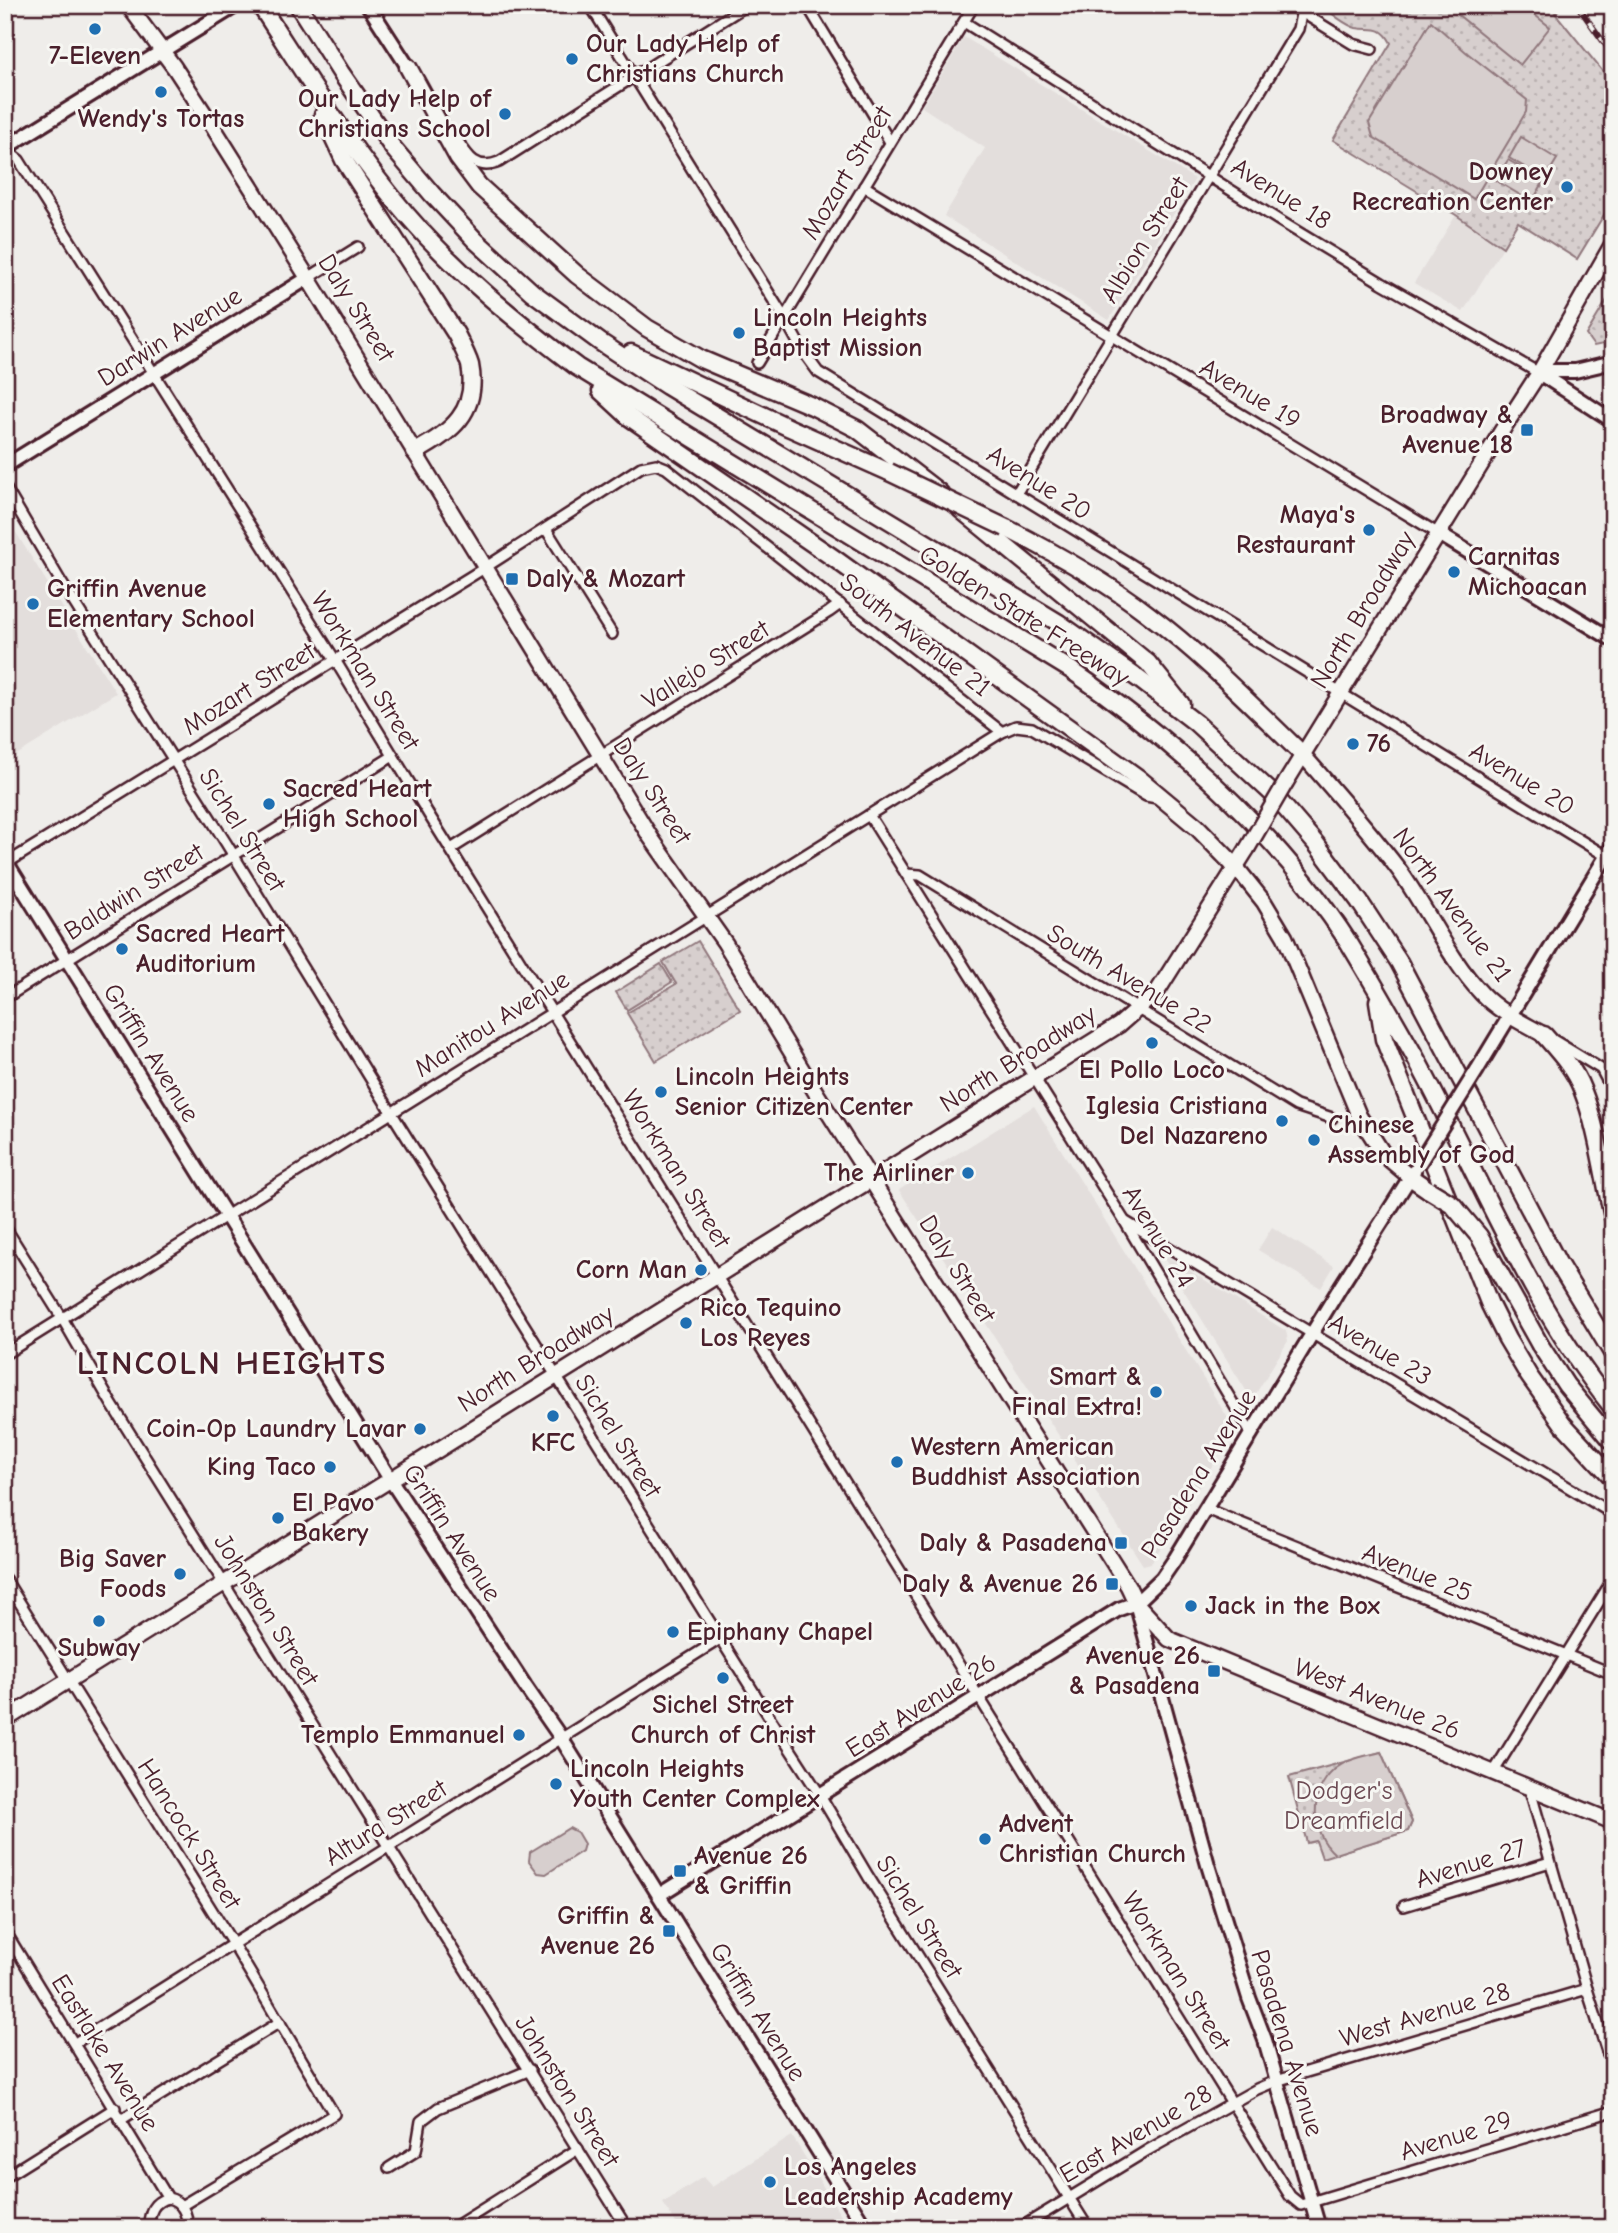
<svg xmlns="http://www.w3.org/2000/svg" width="1618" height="2233" viewBox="0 0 1618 2233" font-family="'Comic Neue',sans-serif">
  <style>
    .built { fill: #e3dedc }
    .grass { fill: url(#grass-dots); stroke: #90777c; stroke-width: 2 }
    .pitch { fill: #d7cfce; stroke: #90777c; stroke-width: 2 }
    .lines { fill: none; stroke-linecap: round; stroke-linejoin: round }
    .street-casing { stroke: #4a1f2b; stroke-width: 14 }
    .secondary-casing { stroke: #4a1f2b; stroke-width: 18 }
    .primary-casing { stroke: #4a1f2b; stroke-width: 19 }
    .highway-casing { stroke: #4a1f2b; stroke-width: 21 }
    .street { stroke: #f6f6f2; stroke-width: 9 }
    .secondary { stroke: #f6f6f2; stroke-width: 12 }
    .primary { stroke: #f6f6f2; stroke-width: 14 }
    .highway { stroke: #f6f6f2; stroke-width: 16 }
    .rail-casing { stroke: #4a1f2b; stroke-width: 6 }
    .rail { stroke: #f6f6f2; stroke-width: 3.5; stroke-dasharray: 10; stroke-linecap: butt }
    .secondary-bridge-casing { stroke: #4a1f2b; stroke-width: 18; stroke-linecap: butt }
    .primary-bridge-casing { stroke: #4a1f2b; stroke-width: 19; stroke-linecap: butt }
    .highway-bridge-casing { stroke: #4a1f2b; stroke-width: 21; stroke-linecap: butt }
    .secondary-bridge { stroke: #f6f6f2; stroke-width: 12 }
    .primary-bridge { stroke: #f6f6f2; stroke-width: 14 }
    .highway-bridge { stroke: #f6f6f2; stroke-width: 16 }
    .poi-dot { fill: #1f6fb2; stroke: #f6f6f2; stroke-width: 2.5 }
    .labels { text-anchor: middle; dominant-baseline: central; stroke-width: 6; stroke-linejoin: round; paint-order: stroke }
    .poi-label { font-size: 26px; font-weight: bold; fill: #4a1f2b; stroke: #f6f6f2; text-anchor: start }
    .street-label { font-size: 26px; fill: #4a1f2b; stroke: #f6f6f2 }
    .park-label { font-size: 26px; fill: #6d4b54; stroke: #f6f6f2 }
    .district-label { font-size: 33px; font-weight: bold; letter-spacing: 2px; fill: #4a1f2b; stroke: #f6f6f2 }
  </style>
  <defs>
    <pattern id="grass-dots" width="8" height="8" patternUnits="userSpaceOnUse" patternTransform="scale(1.75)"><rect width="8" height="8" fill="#d7cfce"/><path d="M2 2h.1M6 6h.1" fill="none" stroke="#bab1b1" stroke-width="1.8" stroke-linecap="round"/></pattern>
  </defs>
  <rect width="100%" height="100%" fill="#efedea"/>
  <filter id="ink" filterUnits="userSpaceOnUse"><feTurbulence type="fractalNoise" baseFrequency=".0143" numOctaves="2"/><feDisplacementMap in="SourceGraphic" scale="14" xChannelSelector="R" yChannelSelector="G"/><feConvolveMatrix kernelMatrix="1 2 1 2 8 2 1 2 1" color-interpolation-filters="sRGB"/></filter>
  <g filter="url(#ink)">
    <g class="built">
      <polygon points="964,37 1195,179 1109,320 944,216 985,148 922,107"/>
      <polygon points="1456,215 1503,247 1463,312 1414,283"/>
      <polygon points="5,515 116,693 5,762"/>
      <polygon points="1034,1106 1231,1423 1232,1434 1151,1563 1143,1565 899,1190"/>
      <polygon points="1272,1227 1334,1266 1321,1288 1258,1250"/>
      <polygon points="1160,1252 1286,1331 1288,1341 1252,1400"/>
      <polygon points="792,2136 849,2228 679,2228 663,2203 703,2177 712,2187"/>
    </g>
    <g class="grass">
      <path d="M1322,5H1564L1555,13L1613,84V200L1577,259L1518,222L1503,247L1456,215L1333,140L1391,43C1381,24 1373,31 1356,28C1346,25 1330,13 1322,5Z"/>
      <polygon points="1613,290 1613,342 1594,346 1586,335"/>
      <polygon points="698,941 740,1010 656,1061 627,1013 676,984 663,962"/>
      <polygon points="661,964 672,982 627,1010 616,992"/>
      <polygon points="1381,1752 1412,1822 1408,1831 1322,1858 1316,1841 1307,1843 1289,1777"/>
    </g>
    <g class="pitch">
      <polygon points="1464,5 1522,5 1550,27 1520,65 1457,14"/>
      <polygon points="1431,21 1466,52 1527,100 1526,112 1474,199 1373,137 1369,123"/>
      <polygon points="1521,137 1557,159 1545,179 1509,158"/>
      <polygon points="1508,160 1544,181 1532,202 1495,180"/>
      <path d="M1381,1752L1412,1822L1408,1831L1335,1854C1310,1833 1309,1792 1334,1770C1345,1759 1366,1756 1381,1752Z"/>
      <polygon points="569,1828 577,1832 584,1844 582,1851 546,1874 538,1873 529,1861 530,1852"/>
    </g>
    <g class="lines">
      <defs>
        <g id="street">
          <polyline points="590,5 785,319 802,350 818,372 1606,856"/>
          <polyline points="807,5 890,142"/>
          <polyline points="1290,5 1353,44 1372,49"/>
          <polyline points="964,22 1280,221 1382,283 1539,373"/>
          <path d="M452,132C465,151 473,173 499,162L747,5"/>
          <polyline points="5,149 19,160 335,660 429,815 1290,2196 1301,2205 1613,2111"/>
          <polyline points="864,186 1439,534"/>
          <polyline points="308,278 358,247"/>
          <polyline points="757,363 974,5"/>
          <polyline points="5,487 61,582 226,843 391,1112 770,1718 820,1795 868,1876 1088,2228"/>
          <polyline points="1016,494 1298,29 1303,5"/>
          <polyline points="546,529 612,634"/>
          <polyline points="869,815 1125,1222 1252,1435"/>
          <polyline points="451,849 829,612 840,604"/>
          <polyline points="7,863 486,567 641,467 656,464 666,468 1002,732"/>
          <polyline points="906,874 920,875 1296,1106 1332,1118"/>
          <polyline points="5,998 393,756"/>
          <polyline points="1555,1041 1601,1069 1610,1086 1613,1086"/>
          <polyline points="1126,1222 1613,1514"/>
          <polyline points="5,1227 62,1318 111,1403 627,2228"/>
          <polyline points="5,1354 1002,732 1016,726 1032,728 1146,796 1157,798"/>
          <polyline points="1206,1509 1613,1674"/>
          <polyline points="5,1579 233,1944 334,2114 181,2206"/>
          <polyline points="1493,1773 1613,1579"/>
          <polyline points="1530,1790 1587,1989 1613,2070"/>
          <polyline points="1404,1906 1550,1862"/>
          <path d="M5,1931L168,2198C182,2201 188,2214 187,2228"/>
          <polyline points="75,2043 720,1639"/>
          <polyline points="122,2119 280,2022"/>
          <polyline points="389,2168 416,2151 421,2121 438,2108 530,2070"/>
          <polyline points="5,2177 115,2108"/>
          <path d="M148,2228C150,2212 152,2202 168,2198"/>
          <polyline points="453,2228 578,2149"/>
          <polyline points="1020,2228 1148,2150 1257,2089 1276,2081 1587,1989"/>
        </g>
        <g id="secondary">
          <polyline points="368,5 408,67"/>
          <polyline points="5,148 237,5"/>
          <polyline points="1539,373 1613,421"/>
          <polyline points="1539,373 1549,371 1575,371 1613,362"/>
          <polyline points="5,466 308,278"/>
          <polyline points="1439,534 1613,640"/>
          <polyline points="5,860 390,1479 525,1686 561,1738 866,2228"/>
          <polyline points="1477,1070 1613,845"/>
          <polyline points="1136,1603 1208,1865 1249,1998 1265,2040 1319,2228"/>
          <polyline points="659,1895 1119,1609 1136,1603 1162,1578 1175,1559 1341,1286 1414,1171"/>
        </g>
        <g id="primary">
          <polyline points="128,5 174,67 210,122 308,278 651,838 725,943 818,1096 1128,1586 1136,1603 1169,1639 1613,1822"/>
          <path d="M1303,755C1336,793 1369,830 1399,870C1428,910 1448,958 1482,994C1499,1012 1523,1023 1544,1035"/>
          <polyline points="1286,782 1506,424 1539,373 1613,243"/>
          <polyline points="1236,867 1264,902 1285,937 1359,1116 1384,1155 1410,1177"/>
          <polyline points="5,1720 1119,1025 1157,992 1247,849"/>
        </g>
        <g id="highway">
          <path d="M260,5C307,77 351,150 407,215C457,273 516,321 577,367L1071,670C1178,744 1278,833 1349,943C1371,979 1392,1016 1413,1053C1478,1172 1527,1301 1613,1408"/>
          <polyline points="298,5 341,73 393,148 432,194 475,240 532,292 600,342 667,386 1059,623 1140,680 1196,723 1274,795 1317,845 1359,901 1399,962 1558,1263 1613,1354"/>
          <polyline points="408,67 458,158 479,186 577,275 647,328 701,359 812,406 857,429 940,493"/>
          <path d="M323,115L344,160L456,334C461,344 467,355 470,365C479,411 451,433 415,452"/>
          <polyline points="631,353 790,428 889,472"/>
          <polyline points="601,391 629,417 835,559 1137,777 1197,827 1236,867"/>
          <polyline points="960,509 1148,663 1181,704"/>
          <path d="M1006,528C1055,553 1104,580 1148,614C1204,656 1253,707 1303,755"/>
          <polyline points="1378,1001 1384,1039 1490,1305 1507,1339 1529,1376 1563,1424 1613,1478"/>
          <path d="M1544,1035C1558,1051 1574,1068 1582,1089C1598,1129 1603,1175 1613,1217"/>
          <polyline points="1410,1177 1429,1190"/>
          <polyline points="1540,1345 1566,1385 1613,1442"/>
        </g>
      </defs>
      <use href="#street" class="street-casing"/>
      <use href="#secondary" class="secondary-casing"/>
      <use href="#primary" class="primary-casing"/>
      <use href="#highway" class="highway-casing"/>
      <use href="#street" class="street"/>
      <use href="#secondary" class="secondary"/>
      <use href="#primary" class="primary"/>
      <use href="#highway" class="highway"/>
      <defs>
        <polyline id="rail" points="1577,5 1613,55"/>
      </defs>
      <use href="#rail" class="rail-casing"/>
      <use href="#rail" class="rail"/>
      <defs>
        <polyline id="secondary-bridge" points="1418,1165 1477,1070"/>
        <polyline id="primary-bridge" points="1247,849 1286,782"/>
        <g id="highway-bridge">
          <polyline points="889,472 1006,528"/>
          <polyline points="1429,1190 1452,1204 1479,1236 1540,1345"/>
        </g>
      </defs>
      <use href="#secondary-bridge" class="secondary-bridge-casing"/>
      <use href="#primary-bridge" class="primary-bridge-casing"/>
      <use href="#highway-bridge" class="highway-bridge-casing"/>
      <use href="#secondary-bridge" class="secondary-bridge"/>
      <use href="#primary-bridge" class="primary-bridge"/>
      <use href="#highway-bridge" class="highway-bridge"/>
    </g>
  </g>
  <g class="poi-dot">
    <circle cx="95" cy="29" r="7"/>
    <circle cx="572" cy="59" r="7"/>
    <circle cx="161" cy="92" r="7"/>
    <circle cx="505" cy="114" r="7"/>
    <circle cx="1567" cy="187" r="7"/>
    <circle cx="739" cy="333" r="7"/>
    <rect x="1520" y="423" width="14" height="14" rx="3.5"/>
    <circle cx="1369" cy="530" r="7"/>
    <circle cx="1454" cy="572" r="7"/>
    <rect x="505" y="572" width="14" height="14" rx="3.5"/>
    <circle cx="33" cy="604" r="7"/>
    <circle cx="1353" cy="744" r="7"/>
    <circle cx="269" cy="804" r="7"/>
    <circle cx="122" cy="949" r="7"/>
    <circle cx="1152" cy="1043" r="7"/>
    <circle cx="661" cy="1092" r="7"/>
    <circle cx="1282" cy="1121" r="7"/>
    <circle cx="1314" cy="1140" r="7"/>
    <circle cx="968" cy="1173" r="7"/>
    <circle cx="701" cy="1270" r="7"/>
    <circle cx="686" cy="1323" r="7"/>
    <circle cx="1156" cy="1392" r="7"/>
    <circle cx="553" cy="1416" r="7"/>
    <circle cx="420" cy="1429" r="7"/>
    <circle cx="897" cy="1462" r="7"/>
    <circle cx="330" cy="1467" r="7"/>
    <circle cx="278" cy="1518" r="7"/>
    <rect x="1114" y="1536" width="14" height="14" rx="3.5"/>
    <circle cx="180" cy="1574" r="7"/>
    <rect x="1105" y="1577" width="14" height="14" rx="3.5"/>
    <circle cx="1191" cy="1606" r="7"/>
    <circle cx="99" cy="1621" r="7"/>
    <circle cx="673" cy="1632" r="7"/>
    <rect x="1207" y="1664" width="14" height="14" rx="3.5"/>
    <circle cx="723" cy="1678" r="7"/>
    <circle cx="519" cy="1735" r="7"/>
    <circle cx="556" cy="1784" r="7"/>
    <circle cx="985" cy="1839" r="7"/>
    <rect x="673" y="1864" width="14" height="14" rx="3.5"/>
    <rect x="662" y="1924" width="14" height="14" rx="3.5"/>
    <circle cx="770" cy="2182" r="7"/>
  </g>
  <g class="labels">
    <g class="poi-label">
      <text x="586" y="44">Our Lady Help of<tspan x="586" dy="30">Christians Church</tspan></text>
      <text x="95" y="56" text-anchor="middle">7-Eleven</text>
      <text x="491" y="99" text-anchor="end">Our Lady Help of<tspan x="491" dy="30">Christians School</tspan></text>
      <text x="161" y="119" text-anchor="middle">Wendy's Tortas</text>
      <text x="1553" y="172" text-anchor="end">Downey<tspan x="1553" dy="30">Recreation Center</tspan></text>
      <text x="753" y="318">Lincoln Heights<tspan x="753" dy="30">Baptist Mission</tspan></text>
      <text x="1513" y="415" text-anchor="end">Broadway &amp;<tspan x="1513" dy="30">Avenue 18</tspan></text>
      <text x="1355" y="515" text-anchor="end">Maya's<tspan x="1355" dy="30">Restaurant</tspan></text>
      <text x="1468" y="557">Carnitas<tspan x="1468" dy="30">Michoacan</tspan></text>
      <text x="526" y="579">Daly &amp; Mozart</text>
      <text x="47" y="589">Griffin Avenue<tspan x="47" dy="30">Elementary School</tspan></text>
      <text x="1367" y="744">76</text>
      <text x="283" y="789">Sacred Heart<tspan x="283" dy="30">High School</tspan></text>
      <text x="136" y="934">Sacred Heart<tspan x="136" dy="30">Auditorium</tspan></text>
      <text x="1152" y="1070" text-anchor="middle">El Pollo Loco</text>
      <text x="675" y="1077">Lincoln Heights<tspan x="675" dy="30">Senior Citizen Center</tspan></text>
      <text x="1268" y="1106" text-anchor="end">Iglesia Cristiana<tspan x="1268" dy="30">Del Nazareno</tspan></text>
      <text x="1328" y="1125">Chinese<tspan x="1328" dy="30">Assembly of God</tspan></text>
      <text x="954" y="1173" text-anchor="end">The Airliner</text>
      <text x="687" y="1270" text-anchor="end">Corn Man</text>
      <text x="700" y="1308">Rico Tequino<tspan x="700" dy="30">Los Reyes</tspan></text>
      <text x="1142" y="1377" text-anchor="end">Smart &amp;<tspan x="1142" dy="30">Final Extra!</tspan></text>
      <text x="406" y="1429" text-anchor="end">Coin-Op Laundry Lavar</text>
      <text x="553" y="1443" text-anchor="middle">KFC</text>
      <text x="911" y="1447">Western American<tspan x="911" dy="30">Buddhist Association</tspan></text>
      <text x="316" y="1467" text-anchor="end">King Taco</text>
      <text x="292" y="1503">El Pavo<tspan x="292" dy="30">Bakery</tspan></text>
      <text x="1107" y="1543" text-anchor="end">Daly &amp; Pasadena</text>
      <text x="166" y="1559" text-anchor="end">Big Saver<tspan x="166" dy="30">Foods</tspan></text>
      <text x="1098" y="1584" text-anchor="end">Daly &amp; Avenue 26</text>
      <text x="1205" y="1606">Jack in the Box</text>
      <text x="687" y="1632">Epiphany Chapel</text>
      <text x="99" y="1648" text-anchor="middle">Subway</text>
      <text x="1200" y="1656" text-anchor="end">Avenue 26<tspan x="1200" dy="30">&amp; Pasadena</tspan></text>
      <text x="723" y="1705" text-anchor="middle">Sichel Street<tspan x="723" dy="30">Church of Christ</tspan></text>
      <text x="505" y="1735" text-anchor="end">Templo Emmanuel</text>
      <text x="570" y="1769">Lincoln Heights<tspan x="570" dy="30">Youth Center Complex</tspan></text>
      <text x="999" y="1824">Advent<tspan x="999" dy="30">Christian Church</tspan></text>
      <text x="694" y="1856">Avenue 26<tspan x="694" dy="30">&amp; Griffin</tspan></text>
      <text x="655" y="1916" text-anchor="end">Griffin &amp;<tspan x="655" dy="30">Avenue 26</tspan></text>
      <text x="784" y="2167">Los Angeles<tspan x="784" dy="30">Leadership Academy</tspan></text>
    </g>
    <g class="street-label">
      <text transform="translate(847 173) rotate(-59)">Mozart Street</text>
      <text transform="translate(1281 194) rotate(32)">Avenue 18</text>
      <text transform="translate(1145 240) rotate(-58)">Albion Street</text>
      <text transform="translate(356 308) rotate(58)">Daly Street</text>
      <text transform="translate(170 337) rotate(-32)">Darwin Avenue</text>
      <text transform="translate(1250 394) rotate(31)">Avenue 19</text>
      <text transform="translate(1039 483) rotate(32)">Avenue 20</text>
      <text transform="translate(1363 610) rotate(-59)">North Broadway</text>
      <text transform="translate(1024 616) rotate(32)">Golden State Freeway</text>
      <text transform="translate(915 635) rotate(38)">South Avenue 21</text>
      <text transform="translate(706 665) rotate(-32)">Vallejo Street</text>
      <text transform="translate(365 671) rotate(58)">Workman Street</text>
      <text transform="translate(249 689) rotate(-32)">Mozart Street</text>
      <text transform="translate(1522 779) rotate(31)">Avenue 20</text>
      <text transform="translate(652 791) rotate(57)">Daly Street</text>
      <text transform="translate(242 830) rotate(58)">Sichel Street</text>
      <text transform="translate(134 892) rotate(-32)">Baldwin Street</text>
      <text transform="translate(1452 905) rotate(54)">North Avenue 21</text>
      <text transform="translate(1129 979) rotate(31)">South Avenue 22</text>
      <text transform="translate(492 1024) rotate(-32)">Manitou Avenue</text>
      <text transform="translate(151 1053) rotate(58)">Griffin Avenue</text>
      <text transform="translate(1018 1059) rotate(-32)">North Broadway</text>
      <text transform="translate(676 1169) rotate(58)">Workman Street</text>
      <text transform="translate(1158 1237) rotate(59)">Avenue 24</text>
      <text transform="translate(957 1269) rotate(58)">Daly Street</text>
      <text transform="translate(1380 1350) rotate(31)">Avenue 23</text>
      <text transform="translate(536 1359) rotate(-32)">North Broadway</text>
      <text transform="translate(618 1436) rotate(58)">Sichel Street</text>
      <text transform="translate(1199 1474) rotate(-58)">Pasadena Avenue</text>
      <text transform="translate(452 1533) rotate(57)">Griffin Avenue</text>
      <text transform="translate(1417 1573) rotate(22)">Avenue 25</text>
      <text transform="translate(266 1610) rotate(58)">Johnston Street</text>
      <text transform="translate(1377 1699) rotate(22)">West Avenue 26</text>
      <text transform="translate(921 1706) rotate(-32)">East Avenue 26</text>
      <text transform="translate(386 1823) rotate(-32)">Altura Street</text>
      <text transform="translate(189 1834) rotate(58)">Hancock Street</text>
      <text transform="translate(1471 1864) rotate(-17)">Avenue 27</text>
      <text transform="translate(919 1917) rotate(58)">Sichel Street</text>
      <text transform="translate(1176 1971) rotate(58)">Workman Street</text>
      <text transform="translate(758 2012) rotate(58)">Griffin Avenue</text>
      <text transform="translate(1425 2015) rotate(-16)">West Avenue 28</text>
      <text transform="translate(1287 2043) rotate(73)">Pasadena Avenue</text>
      <text transform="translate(105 2053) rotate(58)">Eastlake Avenue</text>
      <text transform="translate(567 2091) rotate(58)">Johnston Street</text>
      <text transform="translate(1136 2134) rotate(-30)">East Avenue 28</text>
      <text transform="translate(1456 2136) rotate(-17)">Avenue 29</text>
    </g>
    <g class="park-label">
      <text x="1344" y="1791">Dodger's<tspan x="1344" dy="30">Dreamfield</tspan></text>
    </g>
    <g class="district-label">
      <text x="232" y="1363">LINCOLN HEIGHTS</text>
    </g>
  </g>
  <rect width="1618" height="2233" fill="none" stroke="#f6f6f2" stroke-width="28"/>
  <rect x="14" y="14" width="1590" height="2205" fill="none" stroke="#4a1f2b" stroke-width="2.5" filter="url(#ink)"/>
</svg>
